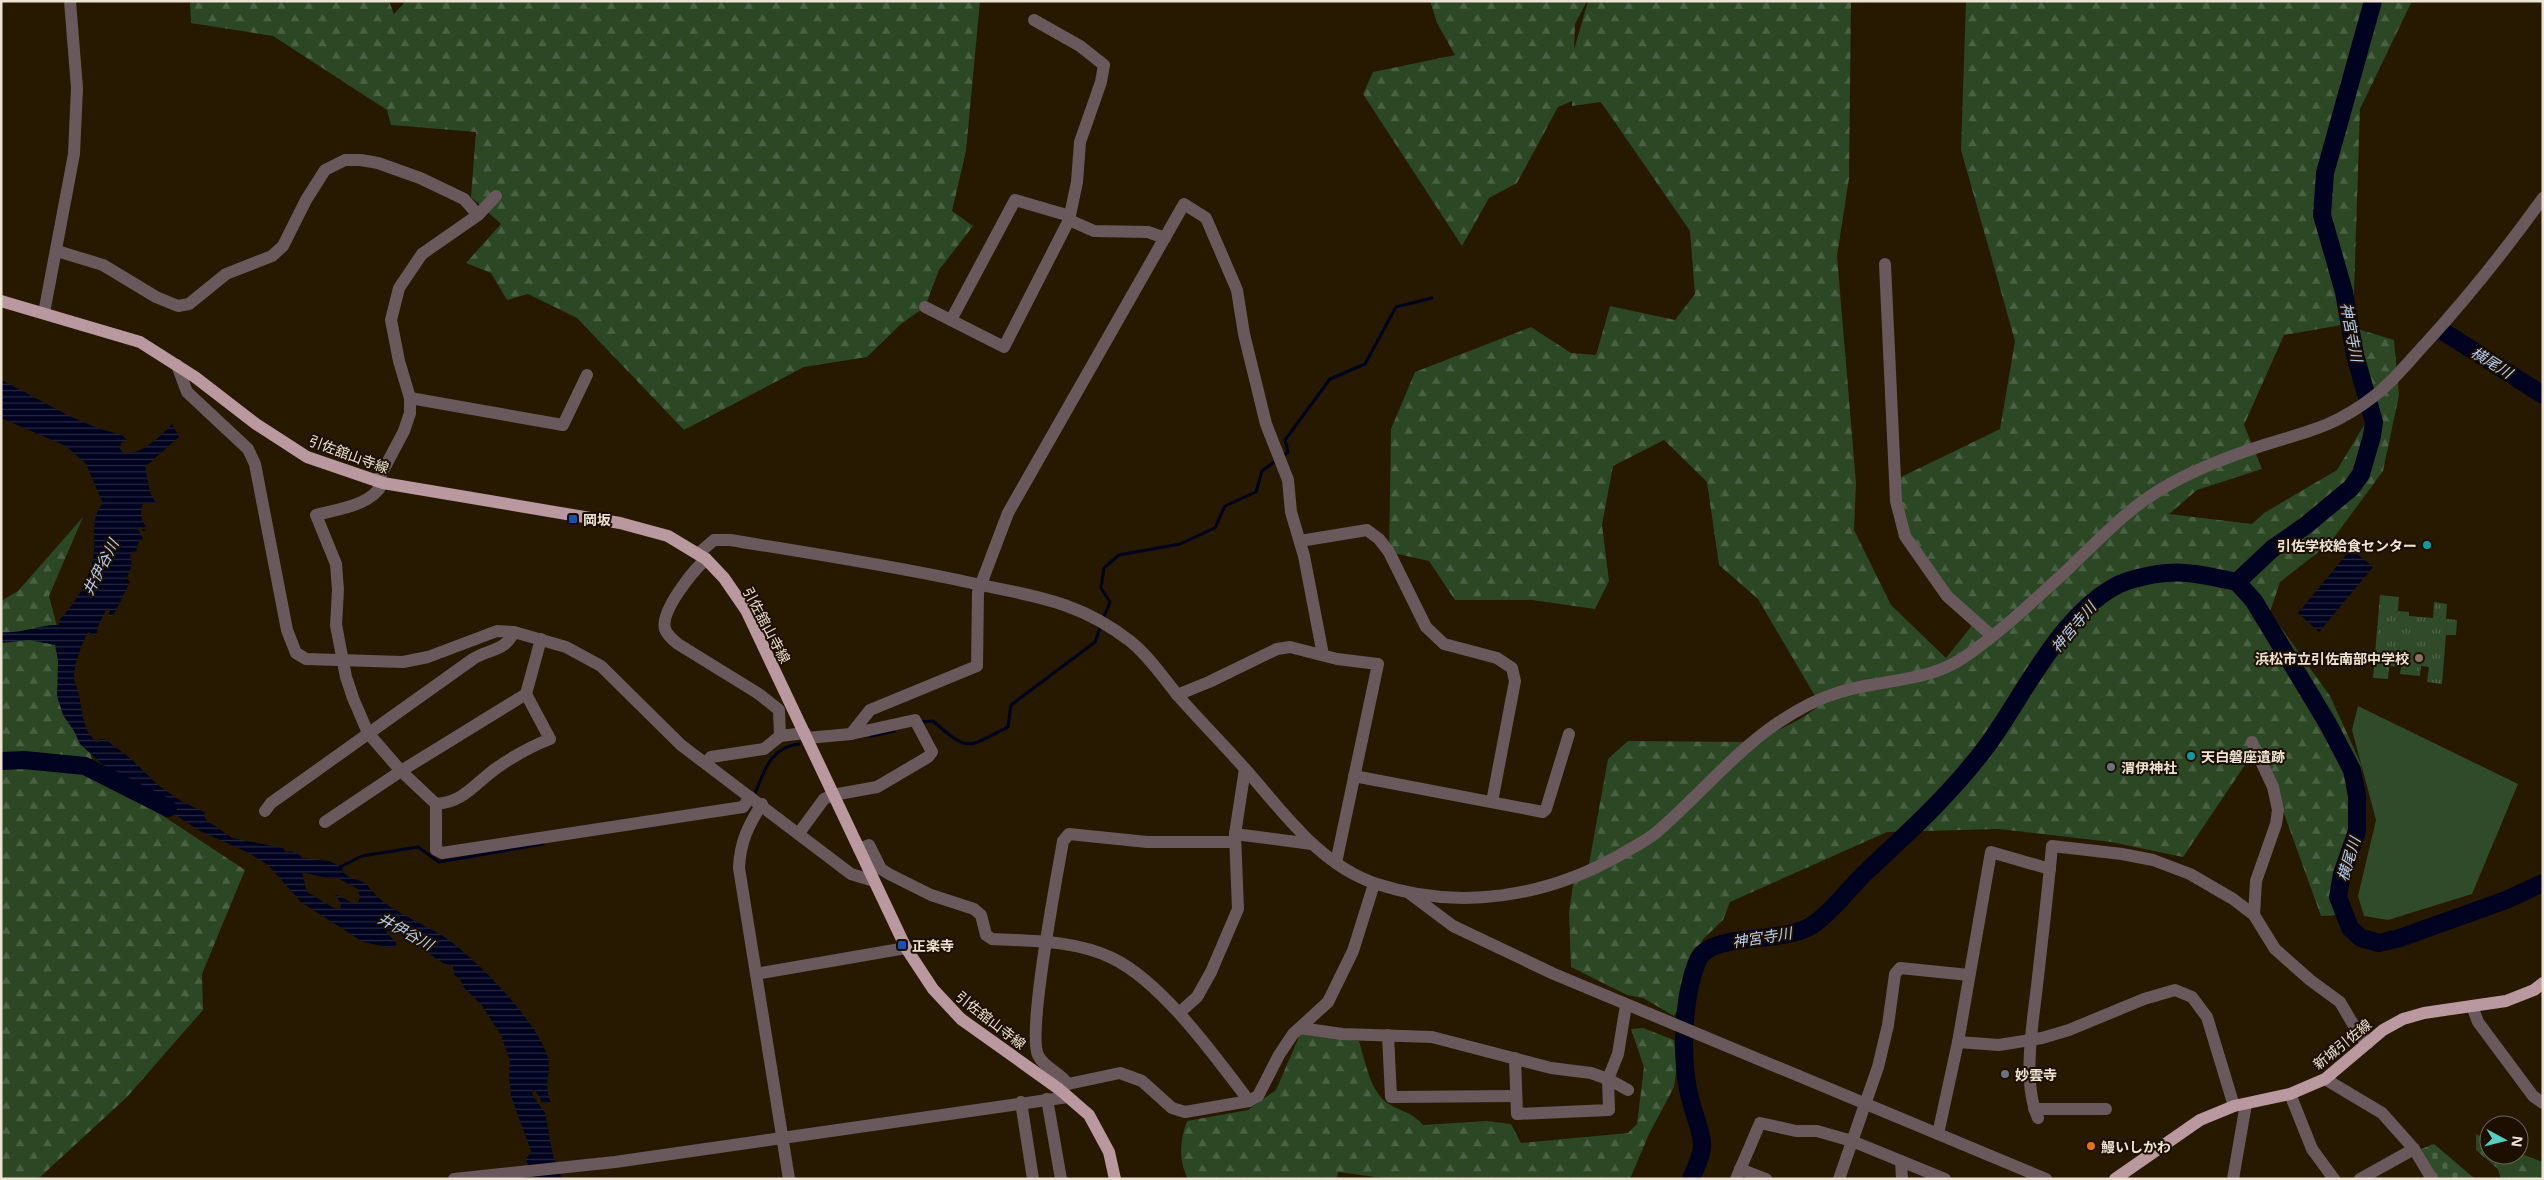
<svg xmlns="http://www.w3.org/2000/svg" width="2544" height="1180" viewBox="0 0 2544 1180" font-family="'Open Sans','Noto Sans JP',sans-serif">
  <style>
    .grass { fill: url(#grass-tufts) }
    .forest { fill: url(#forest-firs) }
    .cemetery { fill: url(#cemetery-stones) }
    .garden { fill: #304b2a }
    .water { fill: url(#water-rules); fill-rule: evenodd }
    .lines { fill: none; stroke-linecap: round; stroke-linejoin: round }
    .stream { stroke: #00031f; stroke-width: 3 }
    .river { stroke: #00031f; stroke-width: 18 }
    .minor { stroke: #69595c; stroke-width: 12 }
    .major { stroke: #b9989f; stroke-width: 12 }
    .transit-dot { fill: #1a4fb4; stroke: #1d0f00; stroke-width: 2 }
    .culture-dot { fill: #0f9aa8; stroke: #1d0f00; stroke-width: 2 }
    .education-dot { fill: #8d6e63; stroke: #1d0f00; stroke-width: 2 }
    .worship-dot { fill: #6b7280; stroke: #1d0f00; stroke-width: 2 }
    .food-dot { fill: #e8710a; stroke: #1d0f00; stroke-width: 2 }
    .labels { text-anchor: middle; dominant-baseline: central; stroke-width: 4; stroke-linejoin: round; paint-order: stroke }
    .street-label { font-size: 14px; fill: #eee4d4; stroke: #1d0f00 }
    .poi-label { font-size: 14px; font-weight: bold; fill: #eee4d4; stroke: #1d0f00; text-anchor: start }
    .water-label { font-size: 15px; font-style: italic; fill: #b7d0f5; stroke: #1d0f00 }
  </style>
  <defs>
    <pattern id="grass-tufts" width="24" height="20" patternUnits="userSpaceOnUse" patternTransform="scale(1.25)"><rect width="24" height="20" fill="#304b2a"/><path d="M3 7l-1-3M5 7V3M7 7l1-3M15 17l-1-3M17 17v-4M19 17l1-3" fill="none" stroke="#4e6548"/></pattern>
    <pattern id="forest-firs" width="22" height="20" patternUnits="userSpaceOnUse" patternTransform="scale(1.25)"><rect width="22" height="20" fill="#2b4724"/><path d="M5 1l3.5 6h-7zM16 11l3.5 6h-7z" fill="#4a6143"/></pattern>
    <pattern id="cemetery-stones" width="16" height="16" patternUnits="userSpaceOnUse" patternTransform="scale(1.25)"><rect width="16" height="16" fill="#304b2a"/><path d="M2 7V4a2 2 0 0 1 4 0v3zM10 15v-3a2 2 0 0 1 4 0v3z" fill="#4e6548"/></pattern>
    <pattern id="water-rules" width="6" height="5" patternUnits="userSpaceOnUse" patternTransform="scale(1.25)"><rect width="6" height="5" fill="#00031f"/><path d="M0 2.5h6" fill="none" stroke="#26283f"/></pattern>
  </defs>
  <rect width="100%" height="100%" fill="#271800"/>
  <polygon class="grass" points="2380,595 2399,597 2398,611 2409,612 2409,616 2433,618 2434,602 2447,604 2446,619 2457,620 2456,635 2446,635 2442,684 2427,682 2429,667 2421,666 2420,676 2400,674 2401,667 2389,666 2388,679 2373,678"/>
  <g class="forest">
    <polygon points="193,1 389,1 394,14 406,1 980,1 966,151 952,211 973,226 939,270 925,307 901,324 867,357 804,367 684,430 577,318 528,294 507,300 491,273 466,263 501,224 471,197 476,132 391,125 387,110 273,36 191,23 190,3"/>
    <polygon points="1430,1 1587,1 1575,24 1574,50 1588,1 1851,1 1849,178 1837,256 1856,483 1854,530 1891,605 1946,658 1974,623 1944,592 1905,536 1895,480 2000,429 2015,341 1961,150 1966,1 2412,1 2360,109 2353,323 2284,335 2244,425 2262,469 2197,490 2169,514 2252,524 2264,513 2337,470 2375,407 2351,327 2394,340 2399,395 2383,471 2330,543 2280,582 2270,612 2330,696 2361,764 2364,815 2340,915 2321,916 2259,744 2183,857 2111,842 1999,829 1887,832 1730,902 1723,920 1703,939 1692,966 1690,989 1674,1016 1643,998 1627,995 1571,967 1569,913 1573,884 1587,875 1608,759 1628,741 1755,742 1802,718 1829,699 1818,701 1758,599 1719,565 1707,482 1664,440 1613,466 1602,525 1609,581 1595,609 1532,600 1455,600 1429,561 1389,552 1391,429 1415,372 1531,327 1571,353 1596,355 1610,306 1675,320 1695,294 1690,231 1601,102 1572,106 1572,101 1558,107 1517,183 1489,198 1462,246 1363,94 1373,72 1455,55 1437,23"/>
    <polygon points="83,517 49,596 95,771 245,870 202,974 203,1010 127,1097 38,1179 1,1179 1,601 18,591"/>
    <path d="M1643,1028L1674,1040L1677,1065L1674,1087L1649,1134L1630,1179H1391L1338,1172L1337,1179H1188C1178,1160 1180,1140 1187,1121L1248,1110L1276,1090L1301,1032L1359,1041C1365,1060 1370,1093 1389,1104C1403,1113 1411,1111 1423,1125L1487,1121L1511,1124L1521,1143L1628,1133L1637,1124L1644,1067L1631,1029Z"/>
    <polygon points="2476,1134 2489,1140 2489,1155 2519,1155 2519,1153 2543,1162 2543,1179 2501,1179 2498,1169 2476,1150"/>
  </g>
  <polygon class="cemetery" points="2434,1144 2475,1179 2438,1179 2421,1149"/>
  <polygon class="garden" points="2358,706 2518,784 2472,894 2388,920 2364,916 2358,896 2376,820 2352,730"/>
  <g class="water">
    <path d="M1,380C40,399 80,426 122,435L127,440L121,443L120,449L123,453C142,455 159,438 172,424L179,437L145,467L150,492L156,504L143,503C140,510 140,520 146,526L144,532L140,527L137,528L143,538L139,541L136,552L134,551L130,555L132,564L127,578L130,582L113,616H108L110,611L107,608L98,626L96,636L88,632C83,639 74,666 74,676C73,680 77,686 78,691C83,710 81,730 98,743L99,739H105L131,759L159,786L181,801L206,813L204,814L205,819L232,838L283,848L286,852L292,851L301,856L302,858L329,861L342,867C344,881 361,877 368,886C386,911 420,921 446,938C477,960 535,1019 547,1055C553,1073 542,1084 551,1103L542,1102L535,1090H533L532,1094L545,1113L553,1155L562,1179H536L526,1160L531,1151L511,1096L509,1075L510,1061L501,1035L481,1004L465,989L460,979L454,975L453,966L443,963L394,930L386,931L397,944L392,948L363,942L301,902L268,865L249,853L200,831L113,774L80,744L74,731L63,715L57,696L58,661L55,645L29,640L1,643V632C22,634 40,624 59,625L60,619C76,603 88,582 93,559C97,540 89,519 103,503L86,464L66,446L1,418ZM302,872L326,878H337L358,889L360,897L358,903H353L335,894L341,904L340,909L334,908L307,892Z"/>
    <polygon points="2351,549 2373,567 2319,632 2298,613"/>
  </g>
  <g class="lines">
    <g class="stream">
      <polyline points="1283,456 1288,452 1285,440 1330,379 1365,364 1396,307 1432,298"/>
      <polyline points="1103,619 1110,602 1101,588 1104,568 1119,555 1180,544 1215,528 1225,506 1256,492 1262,471 1278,459"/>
      <path d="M919,722L933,721C970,753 966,748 1008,727L1011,705L1095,642L1101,625"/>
      <polyline points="871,736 894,731"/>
      <path d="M754,796C764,772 770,747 799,744"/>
      <polyline points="340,867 362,856 418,847 439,862 543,844"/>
    </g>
    <g class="river">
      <polyline points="2441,330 2543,395"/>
      <polyline points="2237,582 2254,601 2328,724 2352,770 2357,796 2357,831 2342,874 2338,897 2350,928 2361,938 2379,943 2400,938 2506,900 2543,883"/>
      <polyline points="1,761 24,760 85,766 168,808"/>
      <path d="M1691,1179C1695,1169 1701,1158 1702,1148C1704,1137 1690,1103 1688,1089C1681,1053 1683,995 1698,960C1711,931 1786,945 1814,924C1835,909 1848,889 1867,871C1910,831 1954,791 1989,743C2024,694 2060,617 2114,587C2131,577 2166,571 2186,573C2203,574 2220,579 2237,582L2272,549L2305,526L2351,488L2361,474L2372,436L2374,422L2355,355L2344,292L2322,215L2325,173L2373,1"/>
    </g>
    <g class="minor">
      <polyline points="1034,20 1080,46 1104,65 1101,82 1080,142 1077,182 1069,220 1094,231 1148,232 1165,238"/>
      <polyline points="57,251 103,265 156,297 178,306 189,304 226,274 272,256 283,246 306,200 325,170 345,160 361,160 378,163 420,178 464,199 478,215"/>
      <polyline points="1885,264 1896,501 1905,536 1947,596 1992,636"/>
      <polyline points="925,307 1004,347 1069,220"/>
      <polyline points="44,313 74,154 77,88 70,1"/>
      <polyline points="951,320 1015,200 1070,216"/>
      <polyline points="177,365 187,392 248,449 255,464 287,630 296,653 306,659 403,662 428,657 497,631 514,632 566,647 601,666 681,745 851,874 874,881"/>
      <polyline points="410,398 563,425 587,375"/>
      <polyline points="377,482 404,431 410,413 410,398 399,361 391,320 399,288 422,254 478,215 496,196"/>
      <path d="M383,483C371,506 338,509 316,515L336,564L338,590L336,625L346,677L353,698L368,733L401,771L436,804V850L442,853L743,807L750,797"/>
      <polyline points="1300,541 1367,530 1379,539 1389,552 1426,627 1444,644 1497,658 1512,668 1515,681 1492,802"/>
      <path d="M699,553L714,540H730C809,553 888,565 967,582C1030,596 1076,599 1130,641C1150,657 1164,679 1180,698C1202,723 1225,746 1247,771C1284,813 1321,866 1377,884C1459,911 1546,897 1620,855C1632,848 1646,841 1657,832C1698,797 1734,752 1779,722C1797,710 1817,699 1837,693C1879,679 1926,683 1963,658C1999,634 2032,602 2064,573C2096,543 2124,511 2163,488C2193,470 2230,456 2264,445C2308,431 2334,427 2373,397C2393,382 2409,361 2426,343C2468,297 2507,248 2543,198"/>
      <path d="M706,559C693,571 660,611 665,629C667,635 673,640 678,644L759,694L779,710L780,736L805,733"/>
      <polyline points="1177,695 1209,682 1277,649 1290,647 1337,659 1378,664 1336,863"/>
      <polyline points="807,738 851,734 870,710 977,666 978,592 1008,513 1184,204 1206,218 1237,290 1244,334 1266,424 1288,480 1291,512 1304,556 1323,655"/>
      <polyline points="2252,742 2273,787 2278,810 2276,824 2256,881 2254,915"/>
      <polyline points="706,763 711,757 764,749 780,736"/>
      <polyline points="1354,776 1543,812 1546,809 1569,734"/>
      <path d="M436,804C465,802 476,782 498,767C514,756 532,746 550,739L526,694"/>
      <path d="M762,804C748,826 740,842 739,868L789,1179"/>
      <path d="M265,811L271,803L473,659C491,648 504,652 514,632"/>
      <polyline points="325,822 401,771 526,694 541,639"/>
      <polyline points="799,833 824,799 833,795 877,787 928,757 932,752 915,720 851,734"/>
      <polyline points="1235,834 1312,844"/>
      <path d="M859,849L869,845L881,869L889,874L931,895L974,909L981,915L986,935L992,939C1031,941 1075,940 1112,958C1162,982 1215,1056 1249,1101"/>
      <polyline points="1409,893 1453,926 1554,974 2046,1179"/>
      <polyline points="756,974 906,948"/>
      <polyline points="2472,1006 2478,1022 2533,1096 2543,1103"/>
      <polyline points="1179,1013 1197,997 1211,972 1238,909 1235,834 1245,769"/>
      <polyline points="1300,1028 1342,1034 1432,1037 1551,1068 1591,1073 1608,1079 1628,1090"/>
      <polyline points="1388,1035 1391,1097 1516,1096"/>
      <polyline points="1958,1042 1991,852 2050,869"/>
      <polyline points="1515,1058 1517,1114 1609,1110 1608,1079 1618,1054 1626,1005"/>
      <polyline points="2325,1079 2382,1113 2414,1149 2432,1179"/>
      <path d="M1068,1084C1061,1073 1043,1067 1038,1055C1027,1031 1057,877 1063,841L1069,834L1147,842H1235"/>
      <polyline points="1059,1089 1068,1084 1120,1073 1142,1081 1172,1108 1185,1112 1249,1101 1258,1096 1279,1055 1293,1034 1328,1002 1353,951 1374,884"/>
      <polyline points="2290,1094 2312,1149 2334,1179"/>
      <polyline points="1047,1099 1061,1179"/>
      <polyline points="1021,1102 1033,1179"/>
      <polyline points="2034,1109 2106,1109"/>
      <path d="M2038,1118C2021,1080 2034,1017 2038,977C2043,933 2048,890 2052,846L2122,854L2153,860L2190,874L2233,899L2254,915L2275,949L2310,980L2340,1002L2360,1036L2368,1043"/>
      <polyline points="1938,1134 1958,1042 1999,1045 2042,1038 2069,1030 2144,999 2175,990 2192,997 2207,1017 2234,1106"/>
      <polyline points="1901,1161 1902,1179"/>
      <polyline points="1740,1169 1766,1179"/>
      <polyline points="454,1179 615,1162 1068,1097"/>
      <polyline points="1736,1179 1760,1123 1796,1131 1817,1131 1852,1141 1945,1179"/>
      <polyline points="1839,1179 1878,1067 1888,1025 1895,974 1900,968 1969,975"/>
      <polyline points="2233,1179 2246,1104"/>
      <polyline points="2360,1179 2414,1149"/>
    </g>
    <g class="major">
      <polyline points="1,301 140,342 195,377 256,424 307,457 383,483 620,523 668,536 706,559 724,578 746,610 906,948 933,989 961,1019 1059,1089 1089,1115 1109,1152 1115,1179"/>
      <polyline points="2115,1179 2200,1120 2234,1106 2290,1094 2325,1079 2383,1030 2403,1019 2424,1013 2506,1001 2534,990 2543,983"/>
    </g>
  </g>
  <g class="transit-dot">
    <rect x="568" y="514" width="10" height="10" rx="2.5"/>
    <rect x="897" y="940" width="10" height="10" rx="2.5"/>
  </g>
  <g class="culture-dot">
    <circle cx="2427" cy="545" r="5"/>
    <circle cx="2191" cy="756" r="5"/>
  </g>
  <circle class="education-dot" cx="2419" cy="658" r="5"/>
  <g class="worship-dot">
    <circle cx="2111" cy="767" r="5"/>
    <circle cx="2005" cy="1074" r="5"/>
  </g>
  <circle class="food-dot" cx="2091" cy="1146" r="5"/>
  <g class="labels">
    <g class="street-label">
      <text transform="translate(349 454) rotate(20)">引佐舘山寺線</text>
      <text transform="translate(767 625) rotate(62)">引佐舘山寺線</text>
      <text transform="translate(991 1020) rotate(38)">引佐舘山寺線</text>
      <text transform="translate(2342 1044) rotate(-39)">新城引佐線</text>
    </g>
    <g class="poi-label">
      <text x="583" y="519">岡坂</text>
      <text x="2417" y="545" text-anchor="end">引佐学校給食センター</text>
      <text x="2409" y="658" text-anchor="end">浜松市立引佐南部中学校</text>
      <text x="2201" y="756">天白磐座遺跡</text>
      <text x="2121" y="767">渭伊神社</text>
      <text x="912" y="945">正楽寺</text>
      <text x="2015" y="1074">妙雲寺</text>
      <text x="2101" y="1146">鰻いしかわ</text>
    </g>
    <g class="water-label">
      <text transform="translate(2352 332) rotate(79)">神宮寺川</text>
      <text transform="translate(2492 362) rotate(32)">横尾川</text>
      <text transform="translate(100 567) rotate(-63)">井伊谷川</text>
      <text transform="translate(2073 627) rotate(-50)">神宮寺川</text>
      <text transform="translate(2348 859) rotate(-73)">横尾川</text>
      <text transform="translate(406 931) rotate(29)">井伊谷川</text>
      <text transform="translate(1762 937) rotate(-9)">神宮寺川</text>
    </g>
  </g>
  <rect width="2544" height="1180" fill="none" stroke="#eee4d4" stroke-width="5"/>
  <g transform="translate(2504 1140) rotate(97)"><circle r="24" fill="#1d0f00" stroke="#716455"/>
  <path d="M0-4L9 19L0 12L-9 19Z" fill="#55cec4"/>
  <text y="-8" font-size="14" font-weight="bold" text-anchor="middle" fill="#eee4d4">N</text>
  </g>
</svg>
